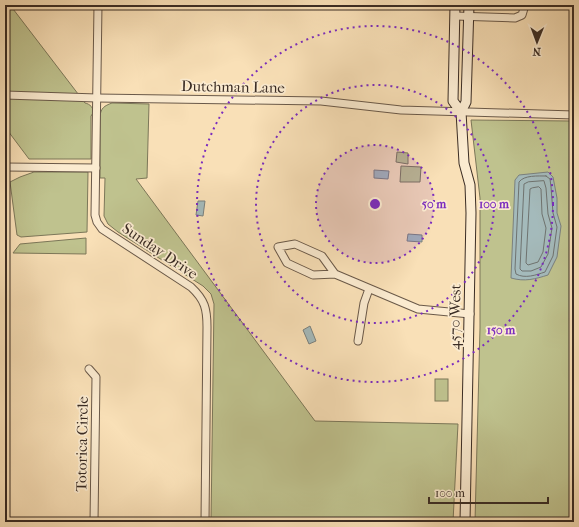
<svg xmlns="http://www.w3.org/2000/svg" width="579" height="527" viewBox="0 0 579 527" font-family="'IM FELL French Canon',serif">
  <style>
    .green { fill: #bfc28e; stroke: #7c7759 }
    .water { fill: #a4babb; stroke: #7a817f }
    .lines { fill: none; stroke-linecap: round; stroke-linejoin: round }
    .shore { stroke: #6f7370; stroke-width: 1 }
    .street-casing { stroke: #6a5949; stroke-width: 9 }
    .secondary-casing { stroke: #3a2c24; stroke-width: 11 }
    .street { stroke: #fbebd0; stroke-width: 7 }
    .secondary { stroke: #fbebd0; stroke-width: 9 }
    .ring { fill: none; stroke: #7b2cbf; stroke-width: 2; stroke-dasharray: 2 4 }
    .labels { text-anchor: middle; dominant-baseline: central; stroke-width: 3.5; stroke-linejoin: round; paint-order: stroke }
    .street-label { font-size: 15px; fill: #3a2c24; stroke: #fbebd0 }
    .centre { fill: #7b2cbf; stroke: #fbebd0; stroke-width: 2 }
    .ring-label { font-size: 12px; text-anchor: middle; font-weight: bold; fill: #7b2cbf; stroke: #fbebd0; stroke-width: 3.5; stroke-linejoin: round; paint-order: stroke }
  </style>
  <rect width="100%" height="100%" fill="#f9e0b7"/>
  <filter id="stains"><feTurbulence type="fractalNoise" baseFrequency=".005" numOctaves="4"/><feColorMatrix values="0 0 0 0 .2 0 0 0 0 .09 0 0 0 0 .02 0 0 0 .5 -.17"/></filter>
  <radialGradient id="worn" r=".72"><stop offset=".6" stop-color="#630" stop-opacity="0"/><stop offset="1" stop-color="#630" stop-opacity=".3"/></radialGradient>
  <g class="green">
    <path d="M5,5H10L85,103C90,104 94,108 93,113L91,116V159H29L5,127Z"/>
    <polygon points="574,5 574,522 475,522 480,328 480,198 471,120 571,121"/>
    <path d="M112,103L149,104L147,178L136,179L315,421L458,424L453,522H211L214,304L211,294L203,286L118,232L108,224L104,216L105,178H100V116C101,108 104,106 112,103Z"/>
    <polygon points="397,152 408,153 408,164 396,162"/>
    <polygon points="401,166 421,167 420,182 400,182"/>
    <polygon points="34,172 88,172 87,232 21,237 17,235 10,182 20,177"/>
    <polygon points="86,238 86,254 13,253 20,244"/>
    <rect x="435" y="379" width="13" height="22"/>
  </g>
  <g class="water">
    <polygon points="374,170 389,171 388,179 374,178"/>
    <path d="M548,172L553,177L557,198V213L561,226L557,257L548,275C535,279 525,282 511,278L515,180L519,175Z"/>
    <polygon points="198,201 205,201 203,216 196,215"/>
    <polygon points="408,234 422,235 422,242 407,241"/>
    <polygon points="310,326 316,341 309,344 303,330"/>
  </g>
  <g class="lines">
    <g class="shore">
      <path d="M546,176L550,179L551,187L553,213L557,227L553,256L545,272C536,275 525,279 516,274L515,269L519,182C524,175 538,176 546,176Z"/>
      <polygon points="544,181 546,188 548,214 552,228 548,254 541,267 531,271 522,271 520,269 524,184 528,182"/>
      <polygon points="539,187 541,189 542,214 546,228 543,252 538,262 528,265 526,263 530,189 532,188"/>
    </g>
    <defs>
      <g id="street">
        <path d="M98,5L95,215L97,222L102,229L191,287C205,300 207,309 207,327L205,522"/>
        <polyline points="455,16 515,18 522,15 525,5"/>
        <polyline points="5,95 97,98 321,101 401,110 574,115"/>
        <polyline points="5,167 96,168"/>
        <polyline points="335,274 322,256 295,244 278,247 287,263 313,275 335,274 418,309 470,314"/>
        <polyline points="358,341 364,303 369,289"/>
        <polyline points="89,369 96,377 94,522"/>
      </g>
      <g id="secondary">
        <polyline points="455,5 453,101 461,112 464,163 470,185 471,213 465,522"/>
        <polyline points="461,112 466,102 469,5"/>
      </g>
    </defs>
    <use href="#street" class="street-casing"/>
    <use href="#secondary" class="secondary-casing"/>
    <use href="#street" class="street"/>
    <use href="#secondary" class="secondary"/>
  </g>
  <circle cx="375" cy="204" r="59" fill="#7b2cbf" fill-opacity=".12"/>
  <g class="ring">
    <circle cx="375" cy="204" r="59"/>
    <circle cx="375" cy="204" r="119"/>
    <circle cx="375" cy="204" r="178"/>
  </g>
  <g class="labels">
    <g class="street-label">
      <text transform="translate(233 87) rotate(1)">Dutchman Lane</text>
      <text transform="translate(160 251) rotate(34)">Sunday Drive</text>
      <text transform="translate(455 317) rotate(-89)">4570 West</text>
      <text transform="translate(82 444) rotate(-89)">Totorica Circle</text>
    </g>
  </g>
  <circle cx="375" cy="204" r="6" class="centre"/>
  <g class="ring-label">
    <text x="434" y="208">50 m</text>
    <text x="494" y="208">100 m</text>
    <text x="501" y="334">150 m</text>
  </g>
  <rect width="579" height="527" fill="none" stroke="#f9e0b7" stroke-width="20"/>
  <rect x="6" y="6" width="567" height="515" fill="none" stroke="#3a2c24" stroke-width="2"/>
  <rect x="10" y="10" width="559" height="507" fill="none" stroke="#3a2c24"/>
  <g transform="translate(537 42) rotate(181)" stroke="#fbebd0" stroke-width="3" paint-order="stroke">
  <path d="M0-3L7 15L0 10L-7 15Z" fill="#3a2c24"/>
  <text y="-6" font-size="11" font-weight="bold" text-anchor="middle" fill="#3a2c24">N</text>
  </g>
  <path d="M429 497v6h119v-6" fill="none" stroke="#3a2c24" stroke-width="2"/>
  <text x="435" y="497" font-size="12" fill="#3a2c24" stroke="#fbebd0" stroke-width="3" paint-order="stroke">100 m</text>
  <rect width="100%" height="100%" filter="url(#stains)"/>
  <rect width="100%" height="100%" fill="url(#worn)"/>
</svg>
